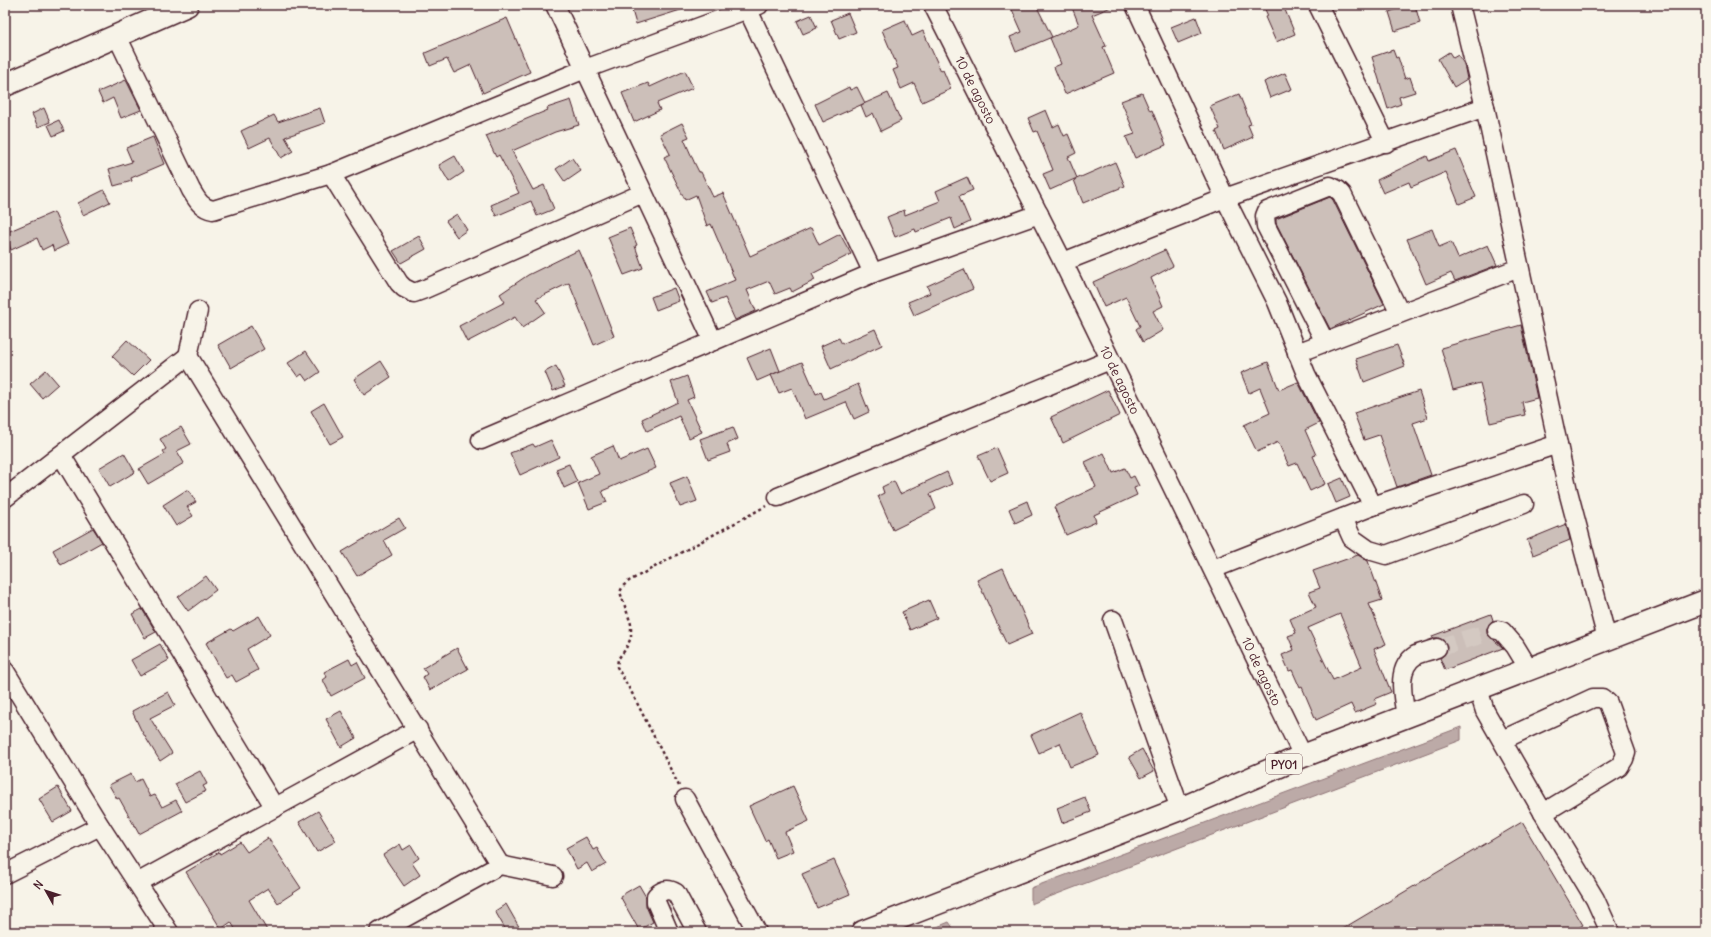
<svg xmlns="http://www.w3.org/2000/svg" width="1711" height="937" viewBox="0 0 1711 937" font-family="Delius,sans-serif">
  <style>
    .water { fill: #bcaaa7; stroke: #8e7275 }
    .building { fill: #ccbfb9; stroke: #4a1f2b; fill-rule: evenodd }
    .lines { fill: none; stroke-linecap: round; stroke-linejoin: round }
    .minor-tunnel { stroke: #d4c9c2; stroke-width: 18; stroke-dasharray: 18 9; stroke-linecap: butt }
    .minor-casing { stroke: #4a1f2b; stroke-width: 21 }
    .major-casing { stroke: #4a1f2b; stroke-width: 25 }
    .highway-casing { stroke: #4a1f2b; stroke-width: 25 }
    .path { stroke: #4a1f2b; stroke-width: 2.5; stroke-dasharray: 3 3; stroke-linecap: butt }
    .minor { stroke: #f7f3e8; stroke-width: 18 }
    .major { stroke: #f7f3e8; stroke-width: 22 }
    .highway { stroke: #f7f3e8; stroke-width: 22 }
    .labels { text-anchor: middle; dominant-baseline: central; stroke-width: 3.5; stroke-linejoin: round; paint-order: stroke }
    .shield { fill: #f7f3e8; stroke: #7e5f64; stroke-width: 1 }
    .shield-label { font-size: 12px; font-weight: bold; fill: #4a1f2b }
    .street-label { font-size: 13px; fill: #4a1f2b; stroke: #f7f3e8 }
  </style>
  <rect width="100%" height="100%" fill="#f7f3e8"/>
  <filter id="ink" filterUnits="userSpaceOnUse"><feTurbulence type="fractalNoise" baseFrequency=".025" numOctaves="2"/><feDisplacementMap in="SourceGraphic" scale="8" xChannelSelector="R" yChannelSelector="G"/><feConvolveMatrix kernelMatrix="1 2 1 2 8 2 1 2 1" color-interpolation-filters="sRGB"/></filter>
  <g filter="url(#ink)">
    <g class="water">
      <polygon points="1461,727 1461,740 1031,904 1031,888"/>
      <polygon points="949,922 956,932 925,932"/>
    </g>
    <g class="building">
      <polygon points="639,5 687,5 687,8 636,24 631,7"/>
      <polygon points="1010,5 1036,5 1052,37 1016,52 1010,37 1022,32"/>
      <polygon points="1071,5 1116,5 1092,15 1106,46 1103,47 1114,73 1065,94 1054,67 1061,64 1050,38 1079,25"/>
      <polygon points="1263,5 1283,5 1295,34 1276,42 1265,17 1268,16"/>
      <polygon points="1409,5 1415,5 1420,23 1395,31 1389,12"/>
      <polygon points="848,13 856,32 839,39 831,20"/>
      <polygon points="811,15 817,28 803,34 797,21"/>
      <polygon points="1196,17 1202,33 1178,43 1171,27"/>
      <polygon points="507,18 530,72 483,93 471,65 454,73 447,59 430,66 425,53"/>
      <polygon points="905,20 912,36 923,31 941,71 943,70 951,89 922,102 914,83 901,89 893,70 898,68 882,30"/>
      <polygon points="1393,50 1396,58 1398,57 1405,79 1410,77 1415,92 1399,97 1401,104 1388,109 1372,57"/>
      <polygon points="1449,52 1453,58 1458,55 1464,64 1467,79 1454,87 1438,59"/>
      <polygon points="685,71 693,88 657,103 660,110 634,122 622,93 648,83 650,87"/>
      <polygon points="1285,73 1292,89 1270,98 1264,82"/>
      <polygon points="126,80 141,110 121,118 113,98 103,103 98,92"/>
      <polygon points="849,87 850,90 857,87 865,103 823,122 815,104"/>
      <polygon points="888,93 901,121 881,131 873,113 866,117 861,105"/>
      <polygon points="1142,93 1150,111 1152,110 1166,145 1135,158 1126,137 1135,134 1121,101"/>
      <polygon points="1239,94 1251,124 1248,125 1253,137 1224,150 1216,131 1220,129 1210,106"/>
      <polygon points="571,100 579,125 555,132 512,151 533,190 544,185 554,209 537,216 531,201 496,216 491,205 519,193 499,155 496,157 486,136 548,110 547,108"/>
      <polygon points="44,108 50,122 38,127 32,114"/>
      <polygon points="320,108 325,123 285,137 293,151 281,158 270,138 249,148 241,131 274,115 278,122"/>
      <polygon points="1046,110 1053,127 1059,124 1064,136 1068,134 1076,153 1068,157 1077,178 1050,190 1043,174 1053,170 1037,131 1034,132 1028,118"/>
      <polygon points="59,120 64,131 53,136 48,125"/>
      <polygon points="682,123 689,137 684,139 695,164 699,172 701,172 713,197 723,193 750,256 811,228 819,245 840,234 851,254 812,274 815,280 792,292 790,288 775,294 769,281 747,290 756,311 735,320 725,298 712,303 707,292 735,280 711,224 707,226 696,195 685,200 664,157 670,154 660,134"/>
      <polygon points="153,137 164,164 131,178 132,181 114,186 109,169 132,162 126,148"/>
      <polygon points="1456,150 1476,197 1459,204 1446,172 1411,187 1409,182 1383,193 1377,180 1427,156 1429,161"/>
      <polygon points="455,156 464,172 449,182 439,165"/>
      <polygon points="572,158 581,171 565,182 556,169"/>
      <polygon points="1115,162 1125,186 1083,203 1074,180"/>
      <polygon points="967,177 973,190 959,196 970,222 955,229 951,218 916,232 915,229 895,237 887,217 904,210 905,215 940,201 936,191"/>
      <polygon points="104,190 110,202 83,215 78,203"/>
      <polygon points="1330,197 1333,200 1384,304 1330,329 1276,223 1276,219"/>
      <polygon points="54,212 68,244 54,251 52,245 42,250 37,238 11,250 5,233"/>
      <polygon points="457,214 467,230 457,237 446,221"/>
      <polygon points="630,228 637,245 635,246 643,268 624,275 608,237"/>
      <polygon points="1432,229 1439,247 1451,242 1458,258 1488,245 1497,265 1455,281 1451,273 1426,284 1407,239"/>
      <polygon points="419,236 426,249 401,263 393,251"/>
      <polygon points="579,250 592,279 614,336 594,345 569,283 536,299 545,312 522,328 515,317 467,342 459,326 505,302 500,294 528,275"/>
      <polygon points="1165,250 1173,266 1151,278 1163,306 1153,311 1163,330 1143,342 1136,329 1140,326 1126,297 1104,307 1093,282"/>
      <polygon points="964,269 973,289 914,315 908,302 930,293 927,286"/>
      <polygon points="674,288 679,301 656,310 651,297"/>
      <polygon points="1521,325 1537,398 1522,402 1525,415 1490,423 1480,383 1453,390 1441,348"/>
      <polygon points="251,326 264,349 231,368 218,345"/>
      <polygon points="875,329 882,345 831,369 821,346 839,338 842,344"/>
      <polygon points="127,340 149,360 133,376 112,356"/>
      <polygon points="1397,345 1405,366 1364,382 1356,359"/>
      <polygon points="771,348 780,371 757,381 747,358"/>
      <polygon points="306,351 320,372 307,381 302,374 298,377 288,363"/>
      <polygon points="381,361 391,377 364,395 354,379"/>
      <polygon points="802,362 816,394 821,392 824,399 858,384 869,412 854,419 846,402 805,419 792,388 779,393 771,375"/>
      <polygon points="1268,362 1279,390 1298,382 1319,423 1305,430 1316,455 1313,456 1325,484 1310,491 1297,463 1289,466 1278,442 1257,452 1244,425 1270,413 1260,388 1249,393 1241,373"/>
      <polygon points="556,366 565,386 553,391 545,372"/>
      <polygon points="46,370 58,384 42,398 30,384"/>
      <polygon points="687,376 694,397 687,400 702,432 689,438 679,416 647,431 642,419 678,402 671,382"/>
      <polygon points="1108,390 1120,415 1063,443 1051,417"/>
      <polygon points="1419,391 1428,418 1413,423 1431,475 1397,487 1379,435 1364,440 1354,413"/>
      <polygon points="324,403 343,437 330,444 311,411"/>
      <polygon points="181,427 191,444 177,451 184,463 148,484 139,469 165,454 163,451 166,449 160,439"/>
      <polygon points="733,427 738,439 727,444 730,452 708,460 700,439"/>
      <polygon points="551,440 559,457 520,475 510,453 533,444 535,447"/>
      <polygon points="613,446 619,461 647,449 656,468 602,491 607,502 589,509 578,483 599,474 591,456"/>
      <polygon points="997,448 1008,473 990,481 978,456"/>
      <polygon points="124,453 135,472 110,487 99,468"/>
      <polygon points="1104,453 1113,473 1125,468 1130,478 1134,476 1139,486 1134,488 1137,495 1094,515 1096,522 1066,535 1054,507 1096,487 1085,462"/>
      <polygon points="569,464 577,482 564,488 556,469"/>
      <polygon points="947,472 952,484 930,494 936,509 893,530 878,496 884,493 882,487 894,481 900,494"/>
      <polygon points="687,476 697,501 680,507 670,483"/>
      <polygon points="1342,478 1350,497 1336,503 1328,484"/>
      <polygon points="188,489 196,502 187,507 193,516 176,526 163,505"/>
      <polygon points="1027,501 1032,515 1015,523 1009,509"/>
      <polygon points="399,518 405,528 384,540 392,555 357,576 342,552"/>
      <polygon points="1566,524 1570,540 1533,555 1527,540"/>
      <polygon points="93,528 102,542 61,565 53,550"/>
      <path d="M1358,555L1368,561L1382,600L1369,604L1386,644L1374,649L1391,692L1374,699L1377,704L1355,713L1351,704L1316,720L1302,687L1300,688L1292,670L1289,671L1282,655L1294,650L1288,636L1296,633L1290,619L1316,607L1309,592L1320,588L1313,571ZM1340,614L1362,667L1333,680L1308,628Z"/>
      <polygon points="1003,568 1032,634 1007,645 977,580"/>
      <polygon points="206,576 216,590 188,611 178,597"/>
      <polygon points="929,600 937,618 910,630 902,612"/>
      <polygon points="142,609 156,632 145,638 132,614"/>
      <polygon points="1491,614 1493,620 1487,628 1487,634 1503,648 1445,670 1440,658 1445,654 1447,649 1447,645 1443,640 1438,638 1433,638 1432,636"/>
      <polygon points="259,616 270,635 247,649 258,670 236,682 232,675 226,678 206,643 231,629 233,631"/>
      <polygon points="160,644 169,660 140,676 131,660"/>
      <polygon points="457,648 468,669 430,690 423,677 427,674 423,668"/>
      <polygon points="349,659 352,665 357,662 365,678 331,696 323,680 327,677 324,672"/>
      <polygon points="168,692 175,705 150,718 172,753 160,761 141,730 132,711"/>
      <polygon points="341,711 356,738 341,747 326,719"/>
      <polygon points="1080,712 1099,755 1070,767 1060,743 1039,753 1031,735"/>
      <polygon points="1142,749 1154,771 1141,778 1129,757"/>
      <polygon points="200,771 207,784 203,786 206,791 185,802 175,784"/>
      <polygon points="131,774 135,782 141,779 150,797 155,795 162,807 176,800 182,811 139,834 119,798 117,799 109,785"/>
      <polygon points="793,786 809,821 785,832 793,851 776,858 768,839 765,841 749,806"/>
      <polygon points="58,787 72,811 53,822 39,799"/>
      <polygon points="1085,797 1091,812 1062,823 1057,808"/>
      <polygon points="318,811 336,841 317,852 299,822"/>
      <polygon points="1522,822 1583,925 1572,932 1337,932"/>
      <polygon points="586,837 593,850 597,848 606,864 592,872 587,863 577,869 566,848"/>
      <polygon points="268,838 301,888 278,903 268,888 249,900 268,932 237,932 231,922 221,929 186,872 219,852 220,854 240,842 247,852"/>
      <polygon points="400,844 403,850 411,845 419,858 412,863 420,875 404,886 383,855"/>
      <polygon points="834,860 850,894 817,908 802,874"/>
      <polygon points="639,885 646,897 646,906 653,922 639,930 620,896"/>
      <polygon points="506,904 522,932 507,932 495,911"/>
    </g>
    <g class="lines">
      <polyline class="minor-tunnel" points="1437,648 1497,630"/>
      <defs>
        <g id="minor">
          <polyline points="555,5 713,341"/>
          <path id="s1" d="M933,5L1063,262L1303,756"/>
          <polyline points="1135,5 1225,198 1277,302 1306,374 1373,506"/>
          <polyline points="1318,5 1386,143"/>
          <polyline points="1460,5 1485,107 1568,491 1607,639"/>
          <polyline points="747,8 873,273"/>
          <path d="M117,36L191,190C197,200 201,208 213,210L331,174L585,69L759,5"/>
          <polyline points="331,174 399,283 404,288 414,293 425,289 643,193"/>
          <polyline points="1063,262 1225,198 1485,107"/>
          <polyline points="1325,342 1266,226 1265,216 1267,211 1330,186 1338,190 1342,194 1400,313"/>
          <polyline points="1297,353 1519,268"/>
          <polyline points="188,356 198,311"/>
          <polyline points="481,440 873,273 1039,214"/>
          <polyline points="61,455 275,808"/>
          <polyline points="778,497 1110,360"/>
          <polyline points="5,498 188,356 500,865"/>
          <polyline points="1343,518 1352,538 1369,550 1386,555 1524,504"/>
          <polyline points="1213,569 1373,506 1558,444"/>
          <polyline points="1113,620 1180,809"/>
          <polyline points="1497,630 1502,631 1515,646 1529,669"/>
          <polyline points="5,671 100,826 169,932"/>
          <polyline points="1478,689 1485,711 1549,823 1595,899 1610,932"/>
          <path d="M1406,716C1403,697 1395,668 1416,655C1422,652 1430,651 1437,648"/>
          <polyline points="1502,740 1593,698 1602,698 1608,703 1626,753 1624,759 1619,767 1543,813"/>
          <polyline points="685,799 757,932"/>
          <polyline points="5,874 100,826"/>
          <polyline points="137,883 418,729"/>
          <polyline points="379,932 500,865 553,876"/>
          <path d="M669,932L656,902V896C662,890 668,888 676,893L697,932"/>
        </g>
        <polyline id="major" points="5,85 187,5"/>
        <polyline id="highway" points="863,932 1180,809 1303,756 1706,601"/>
      </defs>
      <use href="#minor" class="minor-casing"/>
      <use href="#major" class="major-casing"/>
      <use href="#highway" class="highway-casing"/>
      <polyline class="path" points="679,786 633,695 617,667 618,659 625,650 631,638 631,624 620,592 623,586 629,581 766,506"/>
      <use href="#minor" class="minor"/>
      <use href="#major" class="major"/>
      <use href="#highway" class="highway"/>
    </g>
  </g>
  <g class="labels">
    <rect class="shield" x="1266" y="754" width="36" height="20" rx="3"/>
    <g class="shield-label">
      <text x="1284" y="764">PY01</text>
    </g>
    <g class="street-label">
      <text stroke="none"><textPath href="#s1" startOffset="95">10 de agosto</textPath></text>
      <text stroke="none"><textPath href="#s1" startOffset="419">10 de agosto</textPath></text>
      <text stroke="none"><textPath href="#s1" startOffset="743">10 de agosto</textPath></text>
    </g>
  </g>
  <rect width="1711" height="937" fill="none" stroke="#f7f3e8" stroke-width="20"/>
  <rect x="10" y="10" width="1691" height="917" fill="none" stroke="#4a1f2b" stroke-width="1.5" filter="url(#ink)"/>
  <g transform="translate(46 891) rotate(309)" stroke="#f7f3e8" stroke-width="3" paint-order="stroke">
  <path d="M0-3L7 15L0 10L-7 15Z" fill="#4a1f2b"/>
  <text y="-6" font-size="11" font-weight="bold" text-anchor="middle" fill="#4a1f2b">N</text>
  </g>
</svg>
